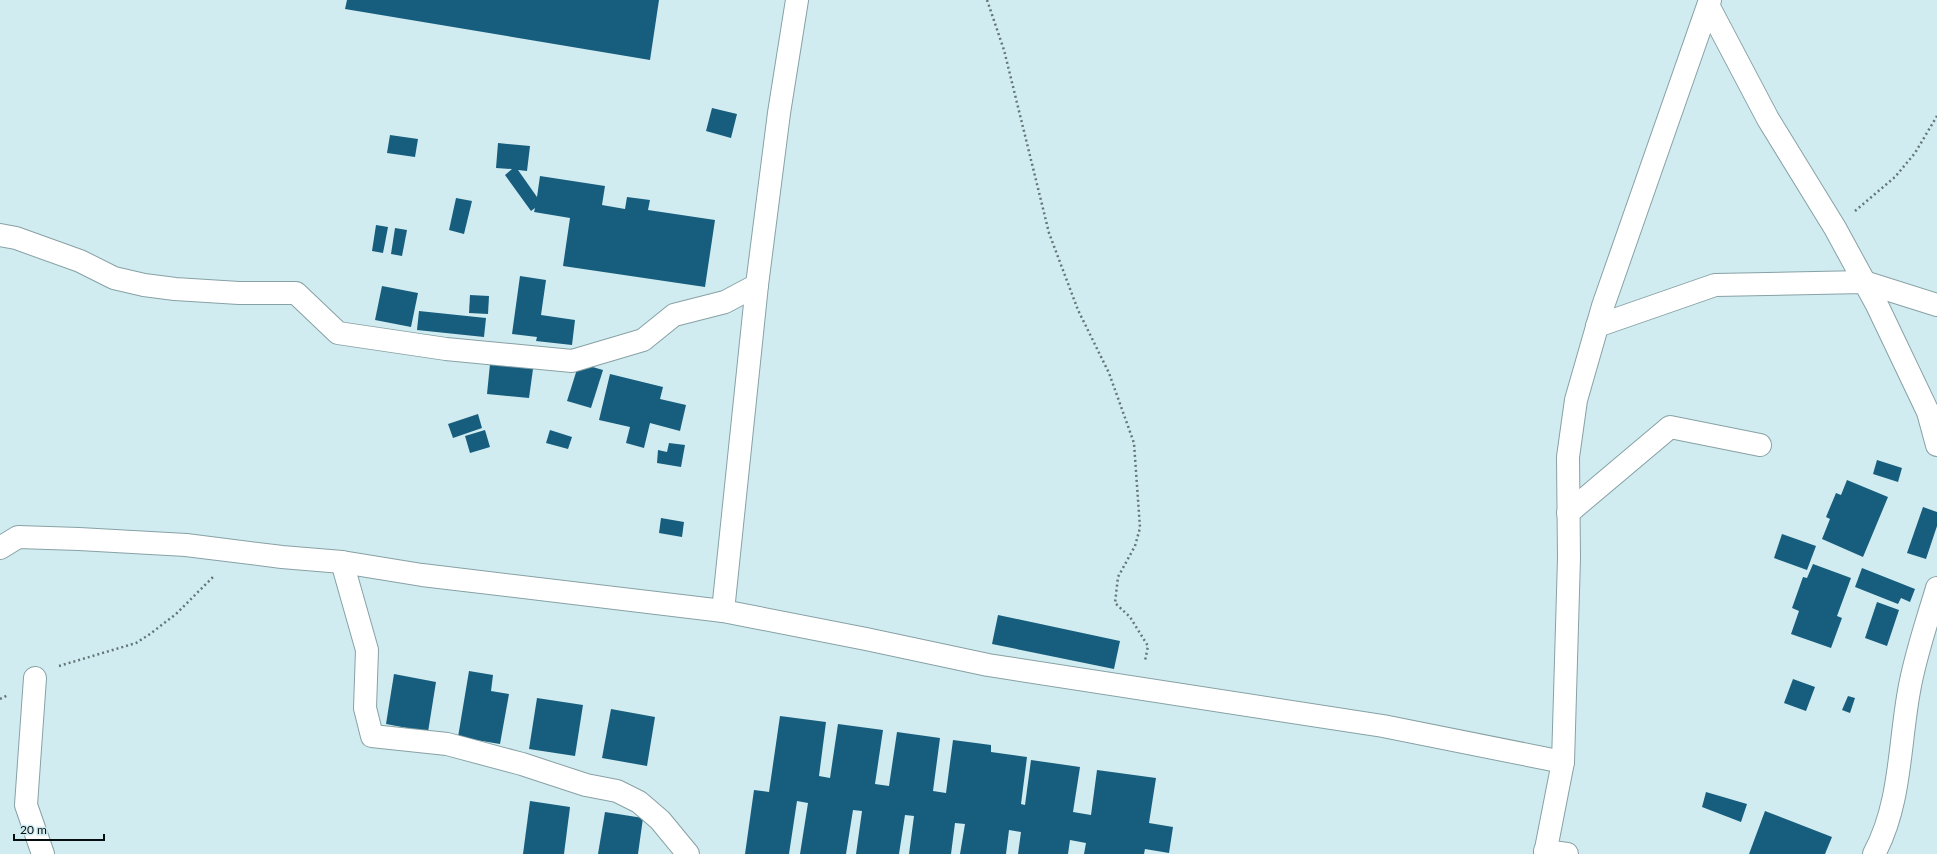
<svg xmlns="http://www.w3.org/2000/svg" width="1937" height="854" viewBox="0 0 1937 854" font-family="Lato,sans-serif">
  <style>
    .building { fill: #175e7e }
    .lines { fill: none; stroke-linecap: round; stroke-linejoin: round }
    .minor-casing { stroke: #87a1a5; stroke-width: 24 }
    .path { stroke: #647678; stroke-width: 2.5; stroke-dasharray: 2 3; stroke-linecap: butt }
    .minor { stroke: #fff; stroke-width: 22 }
  </style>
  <rect width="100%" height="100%" fill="#d1ecf0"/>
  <g class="building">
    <polygon points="347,0 659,0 650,60 345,9"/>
    <polygon points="712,108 737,114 731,138 706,131"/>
    <polygon points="390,135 418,139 415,157 387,153"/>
    <polygon points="498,143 530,146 527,171 518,170 537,197 540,176 605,186 602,205 625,209 627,197 650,200 648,210 715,220 705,287 563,266 570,218 534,212 535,208 531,211 505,175 512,169 496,168"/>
    <polygon points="456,198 472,201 464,234 449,230"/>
    <polygon points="376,225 388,227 383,253 372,251"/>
    <polygon points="395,228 407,230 402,256 391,254"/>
    <polygon points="520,276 546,280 541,315 575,320 572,345 536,341 537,337 512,334"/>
    <polygon points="382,286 418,293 411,327 375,320"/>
    <polygon points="470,295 489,296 488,314 469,313"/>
    <polygon points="419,311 486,318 484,337 417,330"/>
    <polygon points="579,363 603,370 591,408 567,401"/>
    <polygon points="490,364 533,369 529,398 487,394"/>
    <polygon points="610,374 663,387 660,399 686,405 680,431 650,423 644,448 626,443 630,427 599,420"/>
    <polygon points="478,414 482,428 453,438 448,424"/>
    <polygon points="485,430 490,447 470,453 465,436"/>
    <polygon points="550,430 572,437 568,449 546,443"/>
    <polygon points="669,443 685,445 681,467 657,463 658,450 667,452"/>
    <polygon points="1877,460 1902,468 1898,482 1873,474"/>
    <polygon points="1847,480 1888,497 1863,557 1822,539 1830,519 1826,517 1836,493 1841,495"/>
    <polygon points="1923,507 1937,512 1937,526 1926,559 1907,553"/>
    <polygon points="661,518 684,522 682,537 659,533"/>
    <polygon points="1782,534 1816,546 1807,570 1774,558"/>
    <polygon points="1813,564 1851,578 1837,616 1842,618 1831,648 1791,634 1799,611 1792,608 1803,577 1807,578"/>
    <polygon points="1862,568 1915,589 1910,602 1901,598 1898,604 1855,587"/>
    <polygon points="1877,602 1899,610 1887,646 1865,638"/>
    <polygon points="998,615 1120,641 1114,669 992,644"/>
    <polygon points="469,671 493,675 491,691 509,694 500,744 458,737"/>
    <polygon points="394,674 436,682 428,732 386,724"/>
    <polygon points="1793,679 1815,687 1806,711 1784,703"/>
    <polygon points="1848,696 1855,698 1850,713 1842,710"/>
    <polygon points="537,698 583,705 575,756 529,749"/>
    <polygon points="611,709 655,717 647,766 602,758"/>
    <polygon points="780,716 826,722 819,776 830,778 838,724 883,730 875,784 889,786 897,732 940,738 933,791 946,793 953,740 991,745 991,752 1027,757 1021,804 1025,805 1031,760 1080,767 1073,812 1091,815 1097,770 1156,778 1149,823 1173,827 1169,853 1145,849 1144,854 1084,854 1086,843 1070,840 1068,854 1018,854 1021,832 1009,830 1006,854 960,854 965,824 955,823 951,854 909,854 914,816 905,815 899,854 856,854 862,811 853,810 846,854 800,854 808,803 797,801 789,854 745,854 754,790 769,792"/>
    <polygon points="1706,792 1747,804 1741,822 1702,807"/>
    <polygon points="530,801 570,807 564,854 523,854"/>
    <polygon points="1765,811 1832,837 1825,854 1749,854"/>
    <polygon points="605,812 643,818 638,854 598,854"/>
  </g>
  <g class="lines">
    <defs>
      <g id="minor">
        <polyline points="1709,7 1768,119 1835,228 1877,305 1928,412 1937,445"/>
        <polyline points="0,235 16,238 80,261 114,278 144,285 175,289 239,293 296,293 338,333 446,349 572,361 643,340 674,315 725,302 757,285"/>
        <polyline points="1597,326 1715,285 1864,282 1937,305"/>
        <polyline points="1568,513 1670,427 1760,445"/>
        <polyline points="0,548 18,537 79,539 186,545 282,557 342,562 422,575 723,611 866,639 988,665 1383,726 1563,762"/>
        <polyline points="342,562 367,650 365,708 372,736 447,744 522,764 586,785 617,791 639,802 660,820 688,854"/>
        <polyline points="723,611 757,285 779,113 797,0"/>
        <polyline points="35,678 26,805 43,854"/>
        <polyline points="1545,851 1567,854"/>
        <polyline points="1545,854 1563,762 1569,558 1568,457 1576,400 1603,306 1710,0"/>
        <path d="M1874,854C1901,804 1899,746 1909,691C1915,656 1927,622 1937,588"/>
      </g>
    </defs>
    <use href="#minor" class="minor-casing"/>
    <g class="path">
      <polyline points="987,0 1004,50 1049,233 1078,310 1109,373 1134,443 1140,528 1135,546 1118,577 1115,603 1130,617 1148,646 1145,661"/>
      <polyline points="1855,211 1895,177 1915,153 1937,116"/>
      <polyline points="59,666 136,643 150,634 176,614 215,575"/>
      <polyline points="0,699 8,695"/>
    </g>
    <use href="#minor" class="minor"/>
  </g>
  <path d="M14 834v6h90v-6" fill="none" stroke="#050e0f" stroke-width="2"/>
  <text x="20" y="834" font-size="12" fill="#050e0f" stroke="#d1ecf0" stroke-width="3" paint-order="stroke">20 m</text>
</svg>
